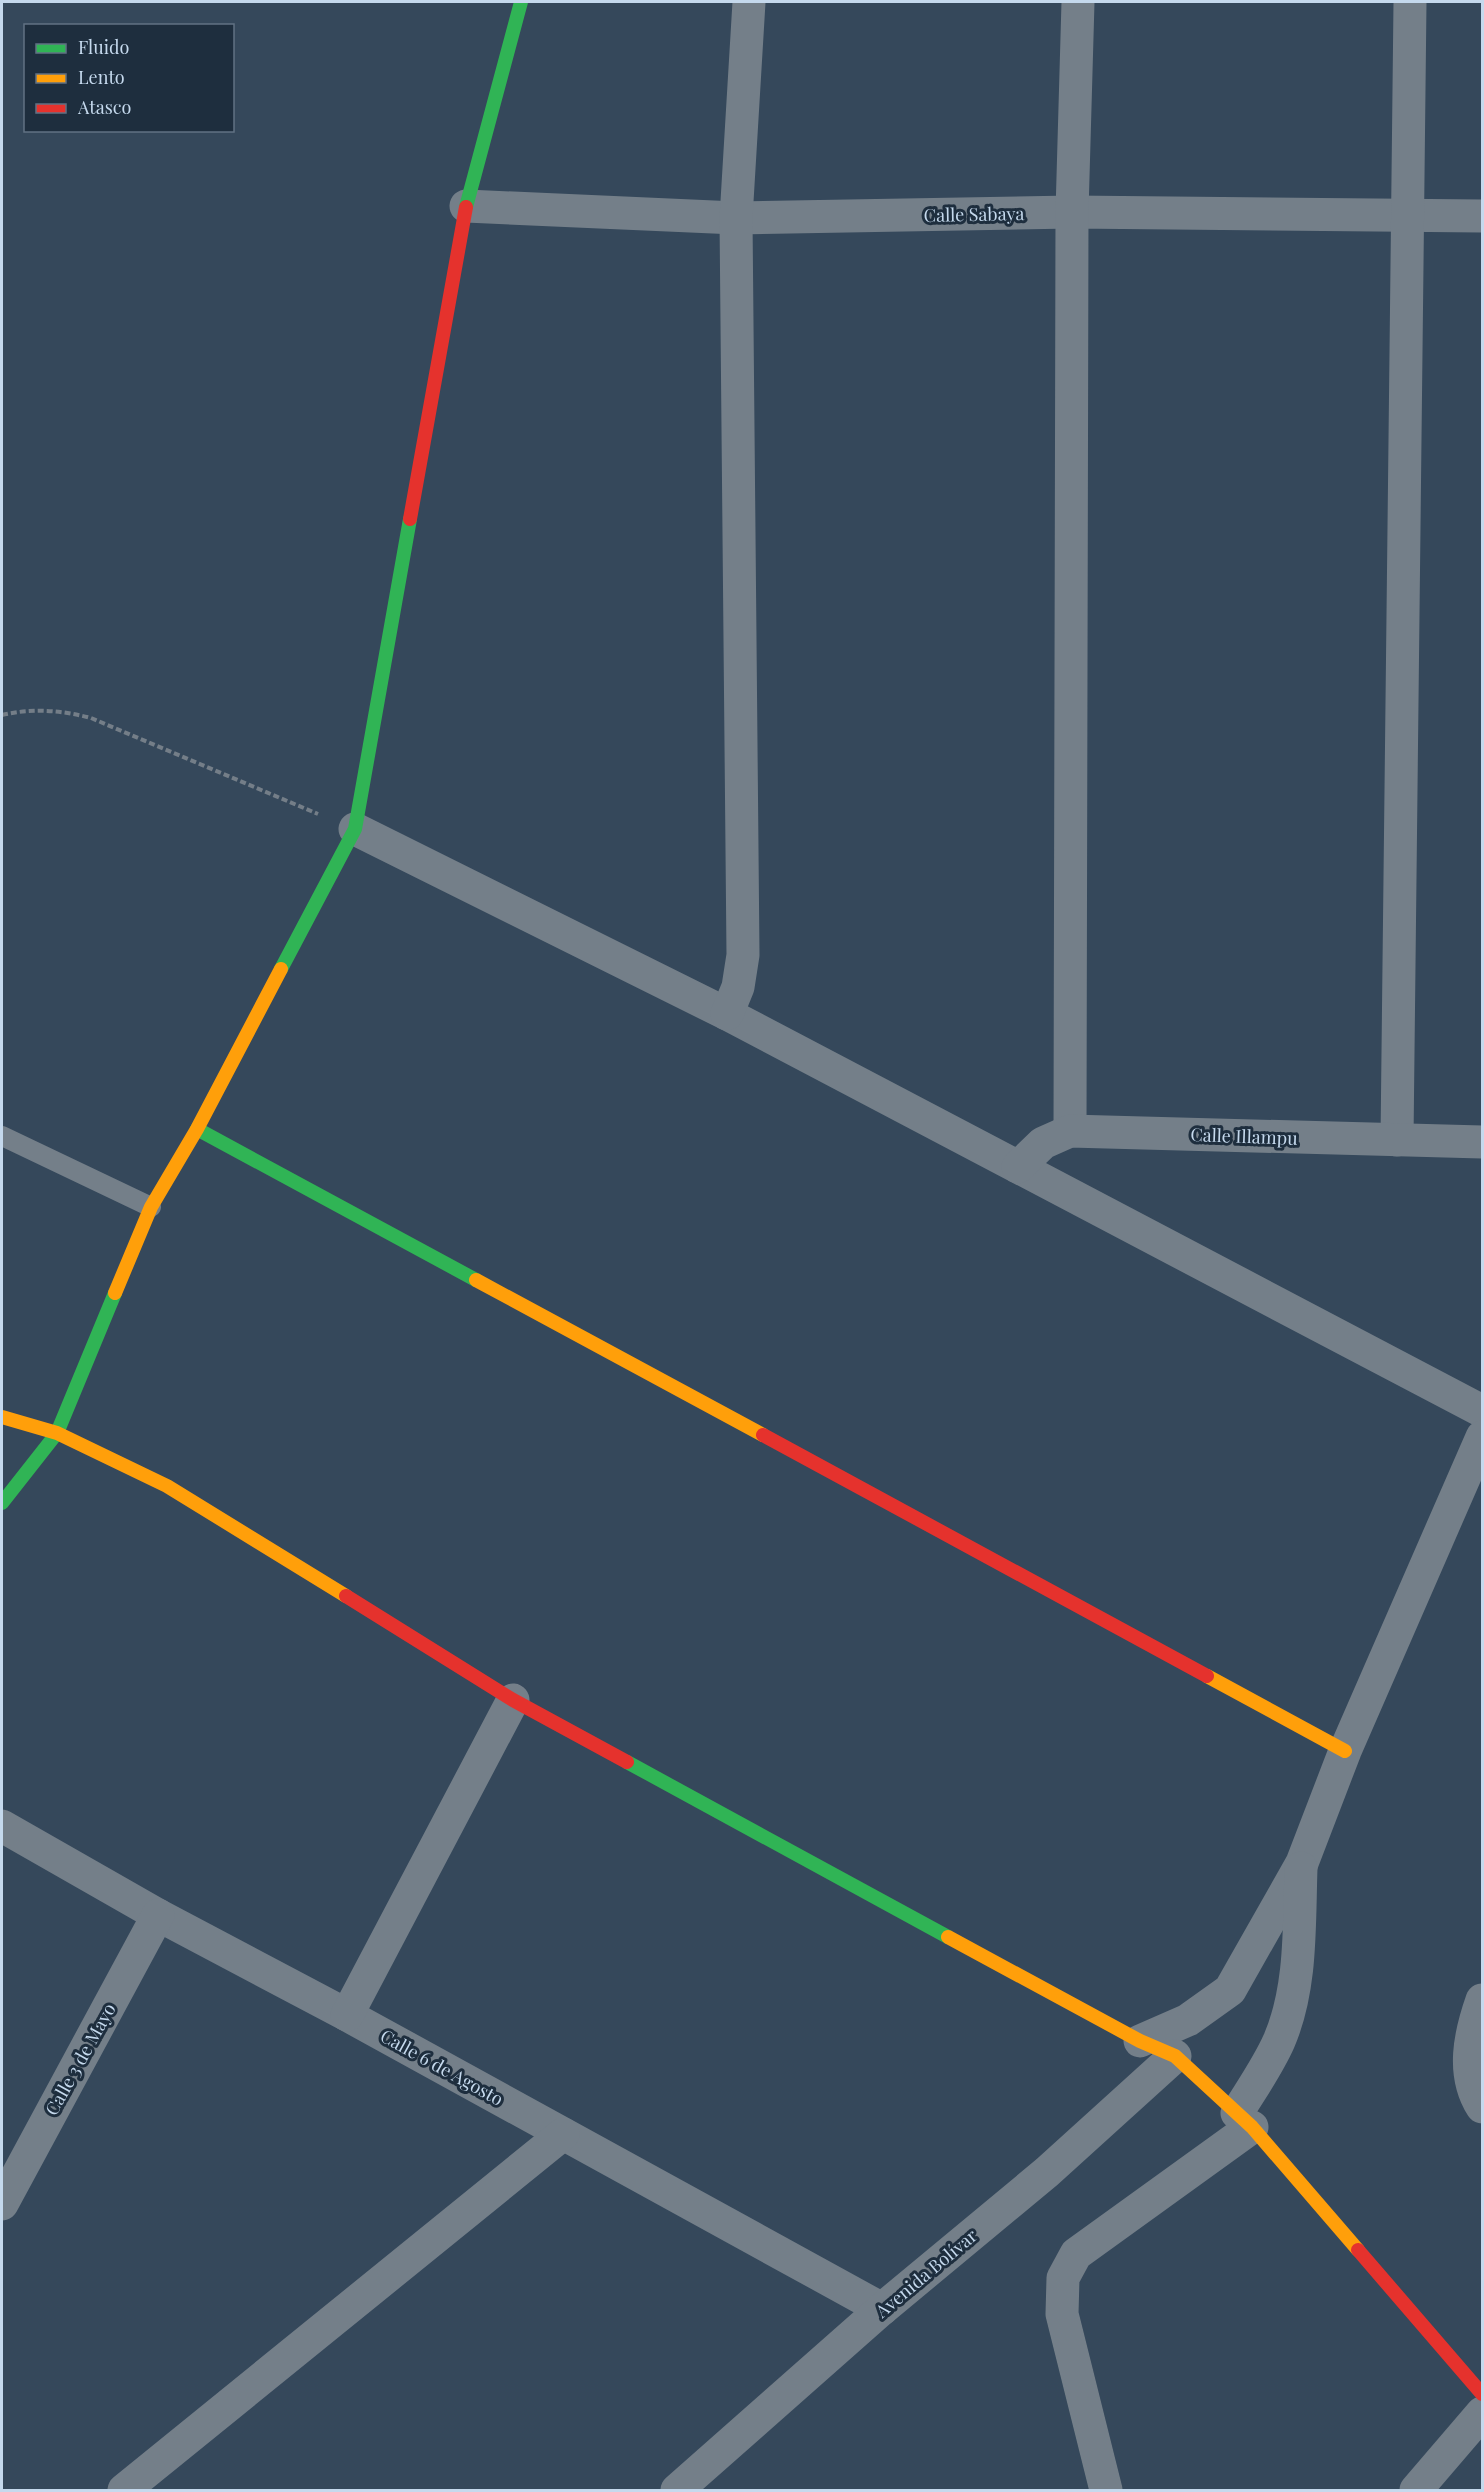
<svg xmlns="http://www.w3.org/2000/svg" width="1484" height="2492" viewBox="0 0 1484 2492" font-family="'Playfair Display',serif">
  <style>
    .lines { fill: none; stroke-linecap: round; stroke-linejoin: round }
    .path { stroke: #747e88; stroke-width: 4; stroke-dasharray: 6 3; stroke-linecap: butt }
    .lane { stroke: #747f89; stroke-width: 20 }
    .street { stroke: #747f89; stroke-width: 33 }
    .fast { stroke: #30b455; stroke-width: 14 }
    .slow { stroke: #ff9f0a; stroke-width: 14 }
    .jam { stroke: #e5322d; stroke-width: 14 }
    .labels { text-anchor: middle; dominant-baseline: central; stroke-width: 6; stroke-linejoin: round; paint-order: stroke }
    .street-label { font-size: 18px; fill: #c5d9ed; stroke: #1e2e3e }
  </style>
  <rect width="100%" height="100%" fill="#35485b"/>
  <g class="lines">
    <path class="path" d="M2,715C32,708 61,710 91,718L318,814"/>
    <polyline class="lane" points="2,1136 151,1207"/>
    <g class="street">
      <polyline points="466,206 736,218 1072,212 1482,216"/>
      <polyline points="355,829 727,1014 1482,1411"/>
      <polyline points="727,1014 738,987 743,955 736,218 749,2"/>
      <polyline points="1070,1131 1072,212 1078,2"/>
      <polyline points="1397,1140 1410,2"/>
      <polyline points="1018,1167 1043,1143 1070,1131 1482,1142"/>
      <polyline points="2,1826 158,1915 347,2015 882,2309"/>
      <path d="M1482,2000C1470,2034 1461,2074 1482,2107"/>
      <polyline points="347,2015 513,1700"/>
      <polyline points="1140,2041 1188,2020 1230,1990 1302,1863 1345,1751 1482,1437"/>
      <path d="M1237,2113C1251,2090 1268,2066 1279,2041C1302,1988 1299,1925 1301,1868"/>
      <polyline points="2,2204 158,1915"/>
      <polyline points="124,2490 563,2134"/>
      <polyline points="677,2490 882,2309 1047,2172 1175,2056"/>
      <polyline points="1106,2490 1062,2314 1063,2278 1076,2254 1252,2127"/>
      <polyline points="1416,2490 1482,2413"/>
    </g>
    <g class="fast">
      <polyline points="466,207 521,2"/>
      <polyline points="281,969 355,829 410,519"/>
      <polyline points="197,1129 476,1280"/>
      <polyline points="2,1503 57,1433 115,1293"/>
      <polyline points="627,1762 948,1937"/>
    </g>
    <g class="slow">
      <polyline points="476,1280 763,1435"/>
      <polyline points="115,1293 151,1207 197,1129 281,969"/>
      <polyline points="2,1417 57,1433 167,1486 346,1596"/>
      <polyline points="1207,1676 1345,1751"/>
      <polyline points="948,1937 1140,2041 1175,2056 1252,2127 1358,2250"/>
    </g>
    <g class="jam">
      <polyline points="410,519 466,207"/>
      <polyline points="763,1435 1207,1676"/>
      <polyline points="346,1596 513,1700 627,1762"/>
      <polyline points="1358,2250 1482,2394"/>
    </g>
  </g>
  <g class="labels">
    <g class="street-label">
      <text transform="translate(974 214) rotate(-1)">Calle Sabaya</text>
      <text transform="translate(1244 1136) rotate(2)">Calle Illampu</text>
      <text transform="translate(80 2059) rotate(-61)">Calle 3 de Mayo</text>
      <text transform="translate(442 2067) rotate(29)">Calle 6 de Agosto</text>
      <text transform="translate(926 2273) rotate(-40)">Avenida Bolívar</text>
    </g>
  </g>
  <rect width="1484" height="2492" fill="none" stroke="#c5d9ed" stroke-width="6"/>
  <rect x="24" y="24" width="210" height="108" fill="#1e2e3e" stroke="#617284" stroke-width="1.5"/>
  <rect x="36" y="44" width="30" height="9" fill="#30b455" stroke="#617284" stroke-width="1.5"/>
  <text x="78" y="54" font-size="18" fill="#c5d9ed">Fluido</text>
  <rect x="36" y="74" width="30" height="9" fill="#ff9f0a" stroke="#617284" stroke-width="1.5"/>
  <text x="78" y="84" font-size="18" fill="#c5d9ed">Lento</text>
  <rect x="36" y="104" width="30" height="9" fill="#e5322d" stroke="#617284" stroke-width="1.5"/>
  <text x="78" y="114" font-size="18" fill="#c5d9ed">Atasco</text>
</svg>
